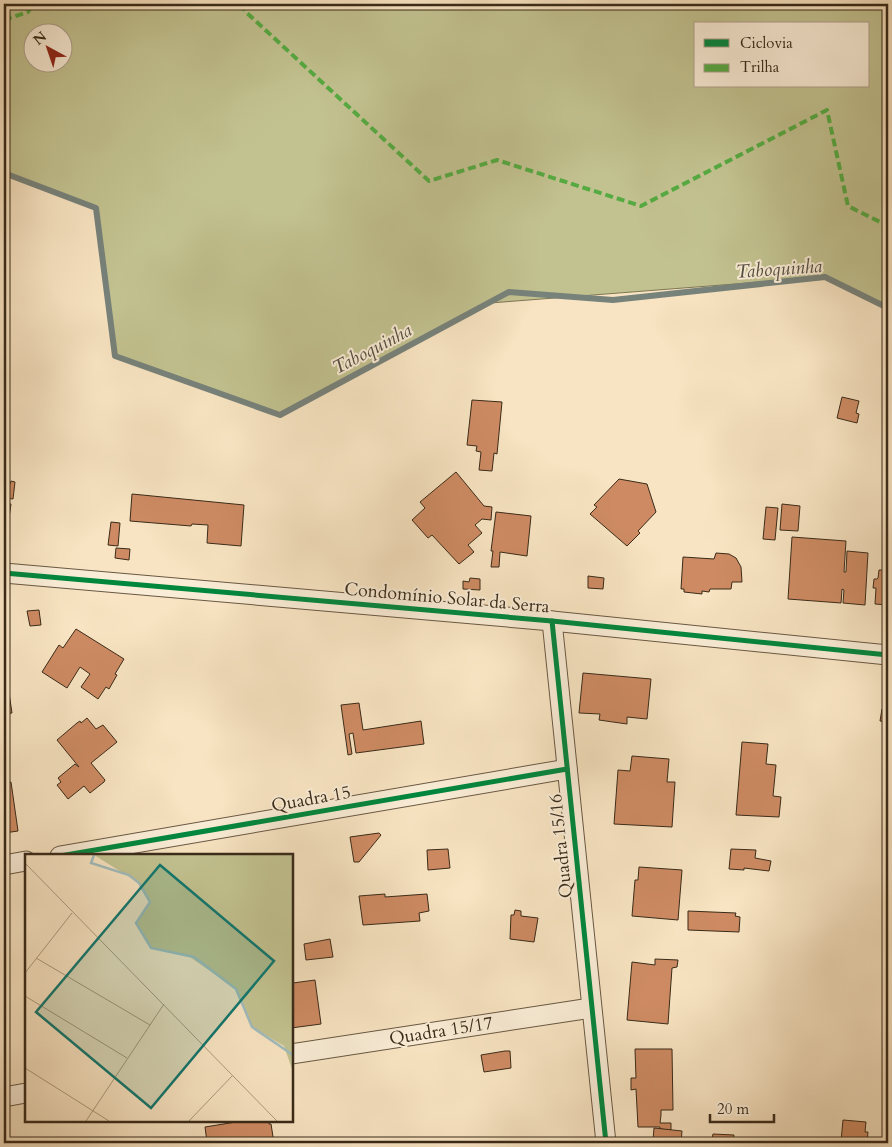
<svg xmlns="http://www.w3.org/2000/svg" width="892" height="1147" viewBox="0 0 892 1147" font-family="Cardo,serif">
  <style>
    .green { fill: #c2c290; stroke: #7e7654; fill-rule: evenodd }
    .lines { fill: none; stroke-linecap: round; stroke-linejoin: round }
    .stream { stroke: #77827b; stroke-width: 6 }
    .building { fill: #ce8b63; stroke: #392a19 }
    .minor-casing { stroke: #695843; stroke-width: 21 }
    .minor { stroke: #faedd7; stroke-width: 19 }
    .quiet { stroke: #55ab42; stroke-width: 4; stroke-dasharray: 8 4; stroke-linecap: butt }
    .cycleway-casing { stroke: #faedd7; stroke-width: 8 }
    .cycleway { stroke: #00873e; stroke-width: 5 }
    .labels { text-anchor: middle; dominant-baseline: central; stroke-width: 4; stroke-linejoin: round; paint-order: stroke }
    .street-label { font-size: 18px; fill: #392a19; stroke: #faedd7 }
    .water-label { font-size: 19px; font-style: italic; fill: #534e42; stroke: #faedd7 }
    .inset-river { fill: none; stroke: #a1bcbd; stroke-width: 2.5 }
    .inset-road { fill: none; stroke: #ac9a7e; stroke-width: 1 }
    .view { fill: #0f766e; fill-opacity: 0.15; stroke: #0f766e; stroke-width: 2.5 }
    .inset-edge { fill: none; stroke: #392a19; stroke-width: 2.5 }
  </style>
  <rect width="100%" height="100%" fill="#f8e4c2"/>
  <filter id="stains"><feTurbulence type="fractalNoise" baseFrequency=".004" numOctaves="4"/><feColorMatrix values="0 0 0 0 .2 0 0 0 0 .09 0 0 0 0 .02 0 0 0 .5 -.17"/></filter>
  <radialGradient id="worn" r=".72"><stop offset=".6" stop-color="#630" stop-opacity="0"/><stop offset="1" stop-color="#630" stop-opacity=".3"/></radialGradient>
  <path class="green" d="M4,4H888V308L825,277L490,303L280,415L115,356L96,208L4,173ZM696,24H868V86H696ZM32,32H62V62H32Z"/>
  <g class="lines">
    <polyline class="stream" points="4,173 96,208 115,356 280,415 509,292 613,300 825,277 888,308"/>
  </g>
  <g class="building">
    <polygon points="842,397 859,401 856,413 859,414 857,423 837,418"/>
    <polygon points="472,400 502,402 497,454 494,453 492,471 479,470 481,452 476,451 477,446 467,445"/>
    <polygon points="456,472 484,506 492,507 491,520 482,519 475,525 482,533 468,545 474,552 459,564 432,535 428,538 412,520 425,508 420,502"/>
    <polygon points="619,479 647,484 656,512 638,531 640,533 627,546 590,514 597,507 594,505"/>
    <polygon points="11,481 15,482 13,499 5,498 6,484 10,484"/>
    <polygon points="132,494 244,505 241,546 207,543 208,525 192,524 191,526 130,521"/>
    <polygon points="4,503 11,504 8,525 4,524"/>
    <polygon points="782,504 800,506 798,531 780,530"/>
    <polygon points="766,507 778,508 775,540 763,539"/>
    <polygon points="496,512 531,516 527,556 500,552 499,567 491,567 493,551 491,551"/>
    <polygon points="111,522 120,523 118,546 108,545"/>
    <polygon points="792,537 846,541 844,572 846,572 847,551 868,553 865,605 843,603 844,590 842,589 841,603 788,599"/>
    <polygon points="116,548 130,549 129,560 115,558"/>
    <polygon points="716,553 729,554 736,558 741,567 742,582 732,582 731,589 710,589 709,592 702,591 702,594 684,592 684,589 681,589 683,557 714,559"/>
    <polygon points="879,570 888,570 888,605 875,604 876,588 873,588 874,579 877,579 878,578"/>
    <polygon points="588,576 604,578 603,589 588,588"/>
    <polygon points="470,578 480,579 480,590 463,589 463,581 469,582"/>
    <polygon points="39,610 41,625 30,626 27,611"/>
    <polygon points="76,629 124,659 115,674 117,675 109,689 106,687 98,699 81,687 90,674 80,667 67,688 42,672 59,645 63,648"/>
    <polygon points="4,660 12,713 4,714"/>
    <polygon points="583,673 651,679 647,719 627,717 627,724 599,720 600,714 579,713"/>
    <polygon points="359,703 363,730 421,721 424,744 356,753 353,733 349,734 352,754 348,755 341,705"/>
    <polygon points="882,709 888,709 888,722 880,721"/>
    <polygon points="87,718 96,729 103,725 117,742 91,763 105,780 104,782 90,793 84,786 68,799 57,785 61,782 58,778 75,764 79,767 57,740 77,723 80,721 81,723"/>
    <polygon points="742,742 768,744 766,764 776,765 773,796 781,797 779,817 736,815"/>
    <polygon points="632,756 669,759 667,782 675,782 672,827 614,824 618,770 630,771"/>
    <polygon points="11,782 18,831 4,833 4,783"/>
    <polygon points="379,833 381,835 359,862 354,862 350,837"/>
    <polygon points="448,849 450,868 428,870 427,850"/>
    <polygon points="731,849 756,850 755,858 771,861 769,871 744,868 744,870 729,869"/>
    <polygon points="639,867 682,870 678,920 632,916 635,880 638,880"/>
    <polygon points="385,894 385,897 427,894 429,911 419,913 420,921 363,925 359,896"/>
    <polygon points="515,910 521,911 521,916 538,918 534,942 510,939 511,915 514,915"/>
    <polygon points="688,911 736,913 735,916 740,917 739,932 688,930"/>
    <polygon points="330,939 333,957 306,960 304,944"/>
    <polygon points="655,959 678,960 677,967 672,968 668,1024 627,1020 632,962 655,965"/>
    <polygon points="291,974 293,983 315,980 321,1024 291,1028"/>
    <polygon points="635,1049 672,1049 673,1110 661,1110 661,1115 660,1123 671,1123 671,1130 660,1129 660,1127 638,1127 636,1089 631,1090 631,1078 636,1078"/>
    <polygon points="505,1051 510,1051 511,1068 484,1072 481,1055"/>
    <polygon points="843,1120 866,1122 865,1132 868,1132 867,1143 841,1141"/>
    <polygon points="236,1121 269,1121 269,1124 271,1124 274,1143 201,1143 207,1142 205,1127 236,1122"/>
    <polygon points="654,1128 682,1131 681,1143 653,1140"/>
    <polygon points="713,1134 734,1135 733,1143 711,1143"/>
  </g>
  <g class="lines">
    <defs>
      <g id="minor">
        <polyline points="4,573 552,621 888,655"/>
        <polyline points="552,621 606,1143"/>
        <polyline points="60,856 567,769"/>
        <polyline points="4,865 26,861"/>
        <polyline points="291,1054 591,1008"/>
        <polyline points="4,1097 26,1093"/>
      </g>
    </defs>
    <use href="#minor" class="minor-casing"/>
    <use href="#minor" class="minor"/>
    <g class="quiet">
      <polyline points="240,4 247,13 429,181 497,160 641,206 827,110 848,206 888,226"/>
      <polyline points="4,20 28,12 33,4"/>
    </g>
    <defs>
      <g id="cycleway">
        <polyline points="4,573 552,621 888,655"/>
        <polyline points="552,621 606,1143"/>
        <polyline points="60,856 567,769"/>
      </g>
    </defs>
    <use href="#cycleway" class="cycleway-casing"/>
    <use href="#cycleway" class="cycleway"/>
  </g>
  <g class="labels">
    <g class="street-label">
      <text transform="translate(447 598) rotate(5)">Condomínio Solar da Serra</text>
      <text transform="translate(311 799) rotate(-10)">Quadra 15</text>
      <text transform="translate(561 846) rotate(-96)">Quadra 15/16</text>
      <text transform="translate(441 1031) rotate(-9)">Quadra 15/17</text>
    </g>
    <g class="water-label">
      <text transform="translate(779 269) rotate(-4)">Taboquinha</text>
      <text transform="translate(372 349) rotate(-28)">Taboquinha</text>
    </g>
  </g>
  <g transform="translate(25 854)">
    <rect width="268" height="268" fill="#f8e4c2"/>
    <path d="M69,1H267V215L259,192L227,173L211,135L165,103L126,94L111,69L125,48L114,29Z" fill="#c2c290"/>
    <path class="inset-river" d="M69,1L66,9L104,21L114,29L125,48L111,69L126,94L169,103L211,135L227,173L268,201"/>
    <path class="inset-road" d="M0,9L252,267M11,104L125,171M0,119L47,59M0,142L102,204M0,214L84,267M61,267L139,150M164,267L208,221"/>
    <path class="view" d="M135,11L249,107L126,254L11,158Z"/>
    <rect width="268" height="268" class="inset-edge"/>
  </g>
  <rect width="892" height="1147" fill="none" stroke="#f8e4c2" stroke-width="20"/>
  <rect x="5" y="5" width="882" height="1137" fill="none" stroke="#392a19" stroke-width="2.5"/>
  <rect x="10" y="10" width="872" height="1127" fill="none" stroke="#392a19"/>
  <rect x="694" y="22" width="175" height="65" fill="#faedd7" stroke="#ad9f8b"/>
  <rect x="704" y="39" width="25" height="8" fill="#00873e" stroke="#ad9f8b"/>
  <text x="740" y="48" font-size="15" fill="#392a19">Ciclovia</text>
  <rect x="704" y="64" width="25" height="8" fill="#55ab42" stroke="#ad9f8b"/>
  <text x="740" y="72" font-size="15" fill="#392a19">Trilha</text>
  <g transform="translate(48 48) rotate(320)"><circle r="24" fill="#faedd7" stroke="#ad9f8b"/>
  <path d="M0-4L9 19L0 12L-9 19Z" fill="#8f2418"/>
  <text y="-8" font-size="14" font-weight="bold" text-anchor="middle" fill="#392a19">N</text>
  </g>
  <path d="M710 1114v8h64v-8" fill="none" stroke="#392a19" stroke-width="2.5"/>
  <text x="717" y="1114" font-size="15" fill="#392a19" stroke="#faedd7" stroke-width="4" paint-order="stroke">20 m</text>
  <rect width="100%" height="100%" filter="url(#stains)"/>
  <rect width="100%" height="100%" fill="url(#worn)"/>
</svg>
